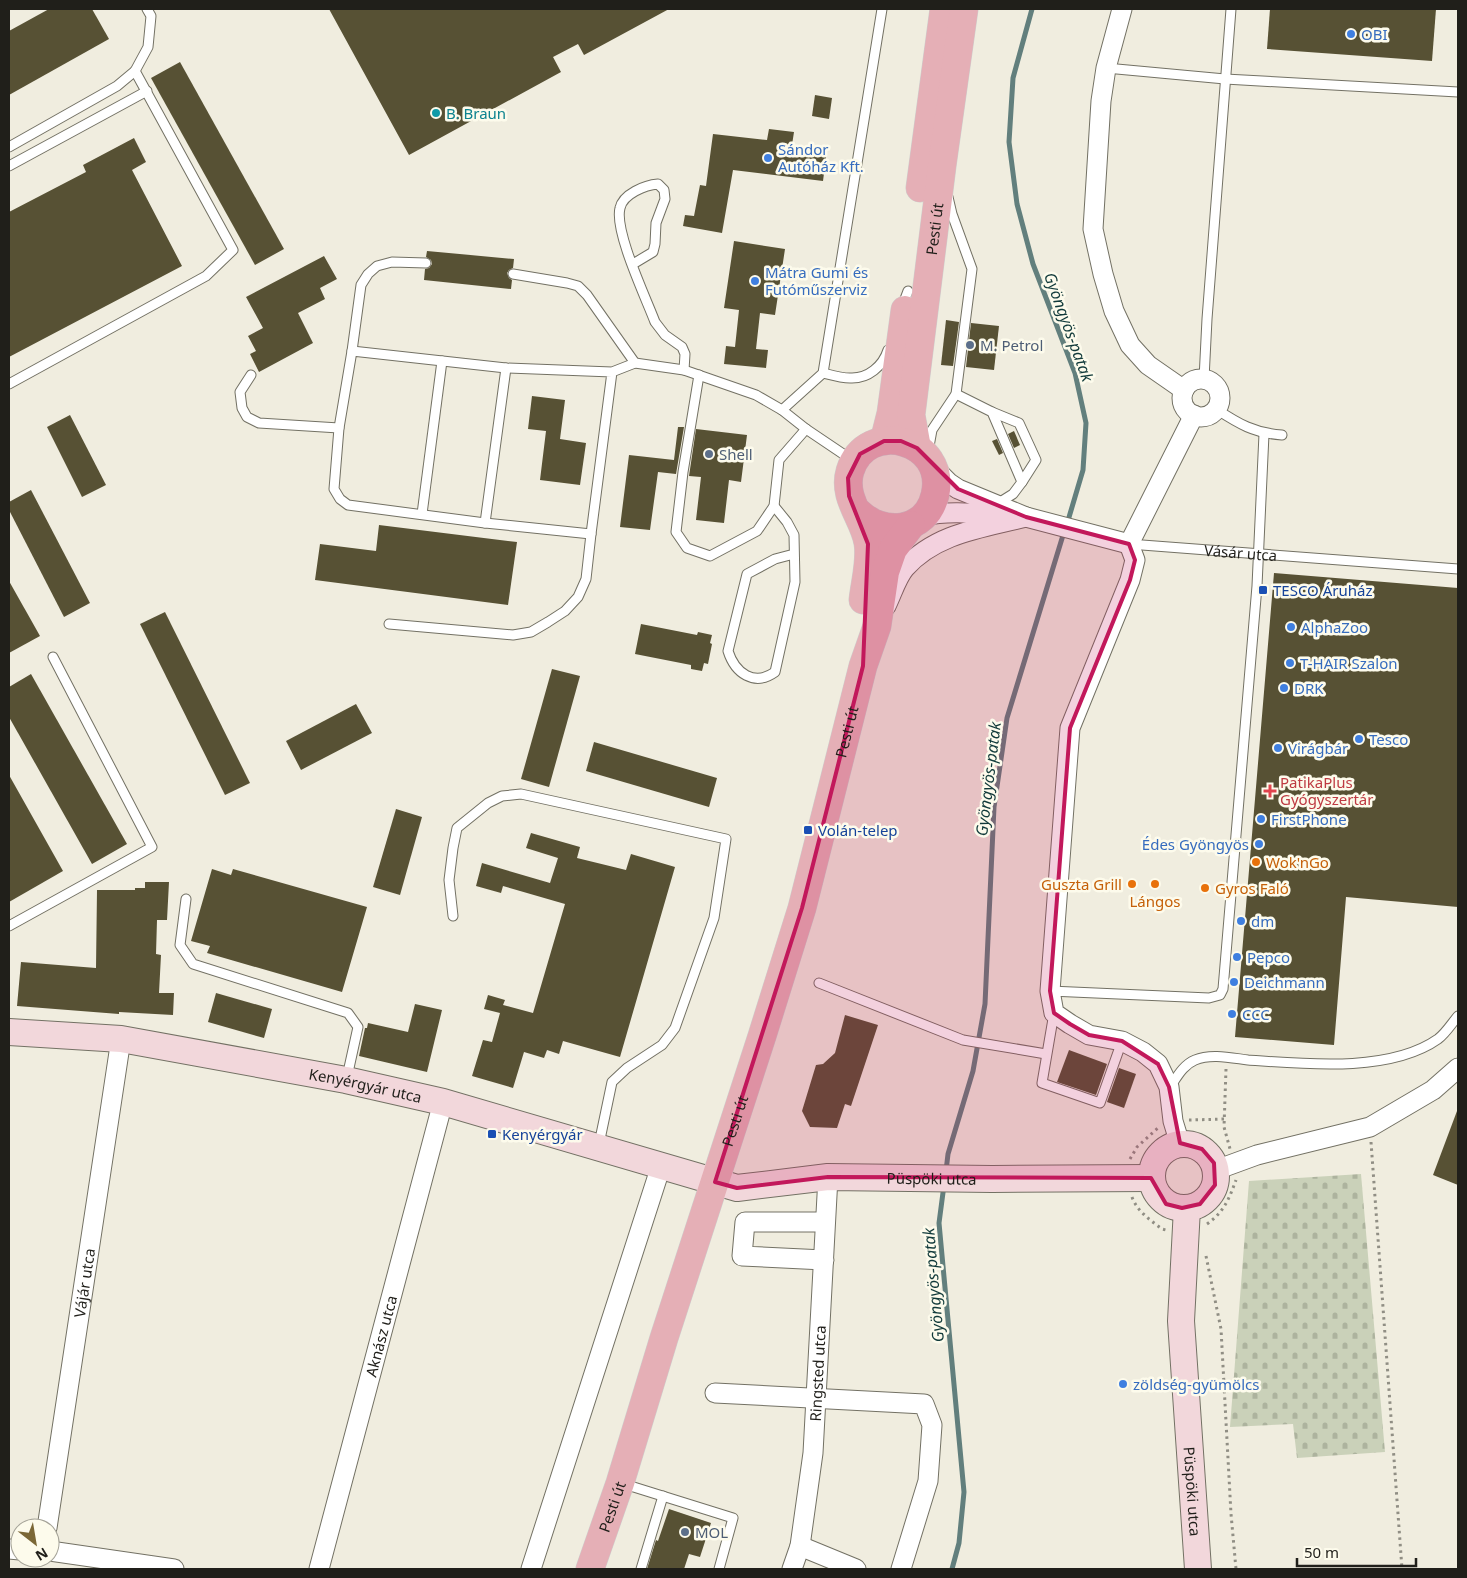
<svg xmlns="http://www.w3.org/2000/svg" width="1467" height="1578" viewBox="0 0 1467 1578" font-family="'Noto Sans',sans-serif">
  <style>
    .cemetery { fill: url(#cemetery-stones) }
    .lines { fill: none; stroke-linecap: round; stroke-linejoin: round }
    .stream { stroke: #627f7d; stroke-width: 5 }
    .building { fill: #575134 }
    .lane-casing { stroke: #737164; stroke-width: 11 }
    .street-casing { stroke: #737164; stroke-width: 21 }
    .secondary-casing { stroke: #737164; stroke-width: 28 }
    .primary-casing { stroke: #cececd; stroke-width: 29 }
    .path { stroke: #908e84; stroke-width: 3; stroke-dasharray: 2.5 4; stroke-linecap: butt }
    .lane { stroke: #fff; stroke-width: 9 }
    .street { stroke: #fff; stroke-width: 19 }
    .secondary { stroke: #f2d7db; stroke-width: 26 }
    .primary { stroke: #e5afb6; stroke-width: 28 }
    .marked { fill: #c2185b; fill-opacity: 0.2; stroke: #c2185b; stroke-width: 4; stroke-linejoin: round }
    .shop-dot { fill: #3f7fe0; stroke: #fdfbec; stroke-width: 2 }
    .culture-dot { fill: #0f9aa8; stroke: #fdfbec; stroke-width: 2 }
    .service-dot { fill: #5c6f8a; stroke: #fdfbec; stroke-width: 2 }
    .transit-dot { fill: #1a4fb4; stroke: #fdfbec; stroke-width: 2 }
    .health-dot { fill: #e0444e; stroke: #fdfbec; stroke-width: 2 }
    .food-dot { fill: #e8710a; stroke: #fdfbec; stroke-width: 2 }
    .labels { text-anchor: middle; dominant-baseline: central; stroke-width: 5; stroke-linejoin: round; paint-order: stroke }
    .shop-label { font-size: 15px; fill: #366cbe; stroke: #fdfbec; text-anchor: start }
    .culture-label { font-size: 15px; fill: #0d838f; stroke: #fdfbec; text-anchor: start }
    .street-label { font-size: 15px; fill: #201f1a; stroke: #fdfbec }
    .service-label { font-size: 15px; fill: #4e5e75; stroke: #fdfbec; text-anchor: start }
    .transit-label { font-size: 15px; fill: #164399; stroke: #fdfbec; text-anchor: start }
    .health-label { font-size: 15px; fill: #be3a42; stroke: #fdfbec; text-anchor: start }
    .food-label { font-size: 15px; fill: #c56008; stroke: #fdfbec; text-anchor: start }
    .water-label { font-size: 16px; font-style: italic; fill: #113a3a; stroke: #fdfbec }
  </style>
  <defs>
    <pattern id="cemetery-stones" width="16" height="16" patternUnits="userSpaceOnUse" patternTransform="scale(1.25)"><rect width="16" height="16" fill="#cad1b9"/><path d="M2 7V4a2 2 0 0 1 4 0v3zM10 15v-3a2 2 0 0 1 4 0v3z" fill="#adb39e"/></pattern>
  </defs>
  <rect width="100%" height="100%" fill="#f0eddf"/>
  <polygon class="cemetery" points="1361,1174 1385,1452 1297,1458 1293,1424 1230,1427 1249,1181"/>
  <g class="lines">
    <g class="stream">
      <polyline points="1032,9 1013,78 1009,142 1017,204 1033,264 1075,373 1086,423 1083,470 1067,524"/>
      <polyline points="946,1171 948,1154 973,1071 985,1004 994,807 1007,718 1064,532"/>
      <polyline points="944,1185 939,1223 964,1492 959,1543 952,1569"/>
    </g>
  </g>
  <g class="building">
    <polygon points="49,9 92,9 109,39 9,95 9,31"/>
    <polygon points="329,9 669,9 584,55 578,44 553,57 561,72 409,155"/>
    <polygon points="1270,9 1436,9 1432,61 1267,49"/>
    <polygon points="180,62 284,249 255,265 151,78"/>
    <polygon points="815,95 832,98 829,119 812,116"/>
    <polygon points="769,129 794,132 792,145 827,150 823,181 733,170 722,233 683,226 685,215 694,216 700,185 706,186 713,134 767,140"/>
    <polygon points="134,138 146,162 132,170 182,266 9,357 9,212 86,172 83,165"/>
    <polygon points="734,241 785,249 775,315 760,313 756,349 768,350 766,368 724,364 726,346 735,347 739,310 724,308"/>
    <polygon points="427,251 514,259 513,268 509,270 507,273 509,278 512,280 511,289 424,280 425,269 429,268 432,264 431,260 426,257"/>
    <polygon points="324,256 337,279 320,288 325,299 298,313 313,343 259,372 250,354 256,351 248,336 263,328 246,297"/>
    <polygon points="946,320 959,322 953,366 941,365"/>
    <polygon points="971,323 999,326 994,370 966,367"/>
    <polygon points="532,396 565,400 560,439 586,443 580,485 540,480 546,431 528,429"/>
    <polygon points="70,415 106,485 82,497 47,427"/>
    <polygon points="678,427 684,427 676,474 658,472 650,530 620,527 629,455 674,460"/>
    <polygon points="696,429 747,435 741,482 729,480 724,523 696,520 701,477 689,476"/>
    <polygon points="1014,431 1020,445 1014,448 1008,434"/>
    <polygon points="997,439 1003,453 999,455 992,441"/>
    <polygon points="31,490 90,603 64,617 9,510 9,502"/>
    <polygon points="379,525 517,542 508,605 315,580 320,544 376,551"/>
    <polygon points="1274,573 1458,588 1458,907 1346,897 1334,1045 1235,1037"/>
    <polygon points="9,581 40,636 9,653"/>
    <polygon points="165,612 250,783 225,795 140,624"/>
    <polygon points="641,624 697,635 698,632 712,635 710,643 712,644 708,664 704,663 702,671 691,669 691,665 635,654"/>
    <polygon points="552,669 580,676 549,787 521,779"/>
    <polygon points="31,674 127,844 92,864 9,717 9,687"/>
    <polygon points="356,704 372,733 301,770 286,741"/>
    <polygon points="594,742 717,778 709,807 586,771"/>
    <polygon points="9,775 63,871 9,902"/>
    <polygon points="396,809 422,817 400,895 373,887"/>
    <polygon points="531,833 580,847 577,858 626,870 631,854 675,867 620,1057 563,1041 559,1054 547,1050 544,1058 524,1052 513,1088 472,1076 483,1040 492,1042 500,1013 484,1009 488,995 505,1000 503,1005 533,1013 565,904 503,886 501,893 476,886 482,863 550,883 558,858 526,848"/>
    <polygon points="212,869 231,875 233,869 367,907 342,992 207,953 210,946 191,941"/>
    <polygon points="145,882 169,882 167,920 157,920 156,954 161,955 159,993 174,993 173,1015 119,1012 119,1014 17,1006 21,962 96,968 97,890 135,890 135,888 145,888"/>
    <polygon points="216,993 272,1009 264,1038 208,1022"/>
    <polygon points="415,1004 442,1010 427,1072 359,1056 365,1028 367,1028 368,1023 408,1032"/>
    <polygon points="845,1015 878,1025 851,1106 845,1104 837,1128 810,1127 802,1111 816,1065 823,1064 835,1053"/>
    <polygon points="1069,1050 1107,1064 1096,1095 1057,1082"/>
    <polygon points="1119,1068 1136,1074 1124,1108 1107,1102"/>
    <polygon points="1457,1111 1458,1111 1458,1185 1433,1175"/>
    <polygon points="669,1509 711,1523 700,1557 689,1554 684,1569 647,1569 656,1540 658,1541"/>
  </g>
  <g class="lines">
    <defs>
      <g id="lane">
        <polyline points="1106,68 1225,79 1458,92"/>
        <polyline points="9,147 117,86 135,71 148,47 151,16 147,9"/>
        <polyline points="9,166 147,91"/>
        <path d="M633,264L653,252L655,244L656,223L665,199L664,190L658,184C645,185 623,194 620,208C614,231 646,298 655,322L665,335L682,347L685,354L684,370"/>
        <polyline points="513,274 567,283 578,286 587,295 635,363"/>
        <polyline points="902,307 908,291"/>
        <polyline points="352,351 361,285 368,274 377,266 392,262 426,263"/>
        <polyline points="612,372 591,534 485,523 348,505 340,499 334,489 339,428 352,351 506,368 612,372 635,363 684,370 756,395 782,410 806,429 852,460"/>
        <path d="M823,373C831,375 841,378 850,378C868,379 883,366 888,350"/>
        <polyline points="251,375 240,392 242,408 247,417 259,423 339,428"/>
        <polyline points="699,375 683,472 676,532 687,548 710,556 757,531 774,506 779,460 806,429"/>
        <polyline points="1204,379 1207,319 1231,9"/>
        <polyline points="9,384 206,276 233,250 135,71"/>
        <polyline points="956,394 992,412 1022,482 1013,494 997,504"/>
        <path d="M1216,409C1239,424 1254,433 1282,435"/>
        <polyline points="782,410 823,373 882,9"/>
        <polyline points="992,412 1019,423 1036,460 1022,482"/>
        <polyline points="928,452 932,430 956,394 972,269 952,214 948,197"/>
        <path d="M774,506L787,522L794,535L795,582L775,672C754,687 735,673 728,651L747,574L775,559L794,554"/>
        <polyline points="422,514 442,361"/>
        <polyline points="485,523 506,368"/>
        <path id="s1" d="M1129,544L1458,569"/>
        <polyline points="389,624 513,635 531,632 548,622 565,611 578,597 586,579 591,534"/>
        <polyline points="186,899 180,945 193,964 348,1013 358,1027 347,1077"/>
        <polyline points="453,916 449,880 453,848 457,828 488,803 502,796 521,794 726,839 714,918 675,1028 662,1045 627,1068 612,1082 599,1144"/>
        <polyline points="9,926 152,847 53,657"/>
        <polyline points="819,983 963,1040 1046,1054"/>
        <polyline points="1050,991 1209,998 1220,995 1223,989 1257,586 1264,434"/>
        <polyline points="1054,1013 1042,1083 1100,1103 1122,1041"/>
        <path d="M1170,1087C1177,1077 1183,1065 1195,1060C1211,1053 1232,1058 1248,1060C1304,1064 1390,1073 1438,1039C1446,1033 1452,1023 1458,1016"/>
        <polyline points="624,1484 733,1518 719,1569"/>
        <polyline points="641,1569 663,1496"/>
      </g>
      <g id="street">
        <polyline points="1122,9 1106,68 1101,101 1093,229 1103,274 1114,311 1130,345 1148,365 1184,390"/>
        <circle cx="1201" cy="398" r="19"/>
        <polyline points="932,466 949,483 958,489 1026,517 1129,544"/>
        <path d="M923,516C951,510 979,514 1008,516"/>
        <path d="M886,606C892,594 897,577 905,568C936,533 983,528 1026,517"/>
        <polyline points="1180,1144 1173,1121 1169,1087 1158,1064 1143,1052 1122,1041 1089,1035 1070,1024 1054,1013 1050,991 1070,728 1130,580 1135,560 1129,544 1194,415"/>
        <polyline points="1216,1170 1257,1155 1370,1127 1433,1090 1458,1068"/>
        <polyline points="824,1260 742,1256 745,1222 825,1222"/>
        <polyline points="715,1393 924,1404 932,1425 928,1481 901,1569"/>
        <path id="s2" d="M47,1528L121,1039"/>
        <polyline points="800,1546 856,1569"/>
        <polyline points="9,1549 20,1550"/>
        <polyline points="50,1551 174,1569"/>
        <path id="s3" d="M319,1569L443,1102"/>
        <polyline points="531,1569 661,1166"/>
        <path id="s4" d="M792,1569L800,1546L813,1453L828,1177"/>
      </g>
      <g id="secondary">
        <path id="s5" d="M9,1032L121,1039L346,1080L443,1102L737,1188L828,1177L992,1179L1151,1178"/>
        <circle cx="1184" cy="1176" r="32"/>
        <path id="s6" d="M1187,1208L1181,1321L1198,1569"/>
      </g>
      <g id="primary">
        <polyline points="920,188 944,9"/>
        <polyline points="884,441 891,413 905,310"/>
        <path id="s7" d="M917,448L911,415L942,166L964,9"/>
        <path d="M857,511C882,537 926,533 935,495C948,439 866,418 850,471C842,498 864,518 868,543C871,561 865,581 863,600"/>
        <path id="s8" d="M590,1569L620,1483L664,1338L762,1036L802,908L863,666L877,626L885,572L893,549L911,525"/>
      </g>
    </defs>
    <use href="#lane" class="lane-casing"/>
    <use href="#street" class="street-casing"/>
    <use href="#secondary" class="secondary-casing"/>
    <use href="#primary" class="primary-casing"/>
    <g class="path">
      <polyline points="1226,1069 1224,1127 1230,1149"/>
      <polyline points="1189,1120 1225,1119"/>
      <polyline points="1371,1142 1402,1569"/>
      <polyline points="1130,1159 1137,1147 1159,1127"/>
      <path d="M1132,1197C1137,1211 1150,1220 1162,1229L1166,1230"/>
      <path d="M1207,1224C1224,1212 1229,1199 1236,1180"/>
      <polyline points="1206,1256 1221,1329 1231,1514 1236,1569"/>
    </g>
    <use href="#lane" class="lane"/>
    <use href="#street" class="street"/>
    <use href="#secondary" class="secondary"/>
    <use href="#primary" class="primary"/>
  </g>
  <path class="marked" d="M884,441H901L917,448L958,489L1026,517L1129,544L1135,560L1130,580L1070,728L1050,991L1054,1013L1070,1024L1089,1035L1122,1041L1158,1064L1169,1087L1180,1143L1202,1149L1214,1163L1215,1185L1200,1204L1182,1208L1166,1204L1151,1178L828,1177L737,1188L715,1182L802,908L863,666L868,544L849,496L848,478L860,454Z"/>
  <g class="shop-dot">
    <circle cx="1351" cy="34" r="5"/>
    <circle cx="768" cy="158" r="5"/>
    <circle cx="755" cy="281" r="5"/>
    <circle cx="1291" cy="627" r="5"/>
    <circle cx="1290" cy="663" r="5"/>
    <circle cx="1284" cy="688" r="5"/>
    <circle cx="1359" cy="739" r="5"/>
    <circle cx="1278" cy="748" r="5"/>
    <circle cx="1261" cy="819" r="5"/>
    <circle cx="1259" cy="844" r="5"/>
    <circle cx="1241" cy="921" r="5"/>
    <circle cx="1237" cy="957" r="5"/>
    <circle cx="1234" cy="982" r="5"/>
    <circle cx="1232" cy="1014" r="5"/>
    <circle cx="1123" cy="1384" r="5"/>
  </g>
  <circle class="culture-dot" cx="436" cy="113" r="5"/>
  <g class="service-dot">
    <circle cx="970" cy="345" r="5"/>
    <circle cx="709" cy="454" r="5"/>
    <circle cx="685" cy="1532" r="5"/>
  </g>
  <g class="transit-dot">
    <rect x="1258" y="585" width="10" height="10" rx="2.5"/>
    <rect x="803" y="825" width="10" height="10" rx="2.5"/>
    <rect x="487" y="1129" width="10" height="10" rx="2.5"/>
  </g>
  <path class="health-dot" d="M1267.5 783.5h5v5h5v5h-5v5h-5v-5h-5v-5h5z"/>
  <g class="food-dot">
    <circle cx="1256" cy="862" r="5"/>
    <circle cx="1132" cy="884" r="5"/>
    <circle cx="1155" cy="884" r="5"/>
    <circle cx="1205" cy="888" r="5"/>
  </g>
  <g class="labels">
    <g class="shop-label">
      <text x="1361" y="34">OBI</text>
      <text x="778" y="149">Sándor<tspan x="778" dy="17">Autóház Kft.</tspan></text>
      <text x="765" y="272">Mátra Gumi és<tspan x="765" dy="17">Futóműszerviz</tspan></text>
      <text x="1301" y="627">AlphaZoo</text>
      <text x="1300" y="663">T-HAIR Szalon</text>
      <text x="1294" y="688">DRK</text>
      <text x="1369" y="739">Tesco</text>
      <text x="1288" y="748">Virágbár</text>
      <text x="1271" y="819">FirstPhone</text>
      <text x="1249" y="844" text-anchor="end">Édes Gyöngyös</text>
      <text x="1251" y="921">dm</text>
      <text x="1247" y="957">Pepco</text>
      <text x="1244" y="982">Deichmann</text>
      <text x="1242" y="1014">CCC</text>
      <text x="1133" y="1384">zöldség-gyümölcs</text>
    </g>
    <g class="culture-label">
      <text x="446" y="113">B. Braun</text>
    </g>
    <g class="street-label">
      <text stroke="none"><textPath href="#s7" startOffset="221">Pesti út</textPath></text>
      <text stroke="none"><textPath href="#s1" startOffset="112">Vásár utca</textPath></text>
      <text stroke="none"><textPath href="#s8" startOffset="876">Pesti út</textPath></text>
      <text stroke="none"><textPath href="#s5" startOffset="361">Kenyérgyár utca</textPath></text>
      <text stroke="none"><textPath href="#s8" startOffset="471">Pesti út</textPath></text>
      <text stroke="none"><textPath href="#s5" startOffset="942">Püspöki utca</textPath></text>
      <text stroke="none"><textPath href="#s2" startOffset="248">Vájár utca</textPath></text>
      <text stroke="none"><textPath href="#s3" startOffset="241">Aknász utca</textPath></text>
      <text stroke="none"><textPath href="#s4" startOffset="198">Ringsted utca</textPath></text>
      <text stroke="none"><textPath href="#s6" startOffset="284">Püspöki utca</textPath></text>
      <text stroke="none"><textPath href="#s8" startOffset="66">Pesti út</textPath></text>
    </g>
    <g class="service-label">
      <text x="980" y="345">M. Petrol</text>
      <text x="719" y="454">Shell</text>
      <text x="695" y="1532">MOL</text>
    </g>
    <g class="transit-label">
      <text x="1273" y="590">TESCO Áruház</text>
      <text x="818" y="830">Volán-telep</text>
      <text x="502" y="1134">Kenyérgyár</text>
    </g>
    <g class="health-label">
      <text x="1280" y="782">PatikaPlus<tspan x="1280" dy="17">Gyógyszertár</tspan></text>
    </g>
    <g class="food-label">
      <text x="1266" y="862">Wok'nGo</text>
      <text x="1122" y="884" text-anchor="end">Guszta Grill</text>
      <text x="1215" y="888">Gyros Faló</text>
      <text x="1155" y="901" text-anchor="middle">Lángos</text>
    </g>
    <g class="water-label">
      <text transform="translate(1069 327) rotate(70)">Gyöngyös-patak</text>
      <text transform="translate(988 779) rotate(-83)">Gyöngyös-patak</text>
      <text transform="translate(933 1285) rotate(-95)">Gyöngyös-patak</text>
    </g>
  </g>
  <rect width="1467" height="1578" fill="none" stroke="#201f1a" stroke-width="20"/>
  <g transform="translate(35 1543) rotate(149)"><circle r="24" fill="#fdfbec" stroke="#a5a398"/>
  <path d="M0-4L9 19L0 12L-9 19Z" fill="#7b6736"/>
  <text y="-8" font-size="14" font-weight="bold" text-anchor="middle" fill="#201f1a">N</text>
  </g>
  <path d="M1297 1558v8h119v-8" fill="none" stroke="#201f1a" stroke-width="2.5"/>
  <text x="1304" y="1558" font-size="15" fill="#201f1a" stroke="#fdfbec" stroke-width="4" paint-order="stroke">50 m</text>
</svg>
